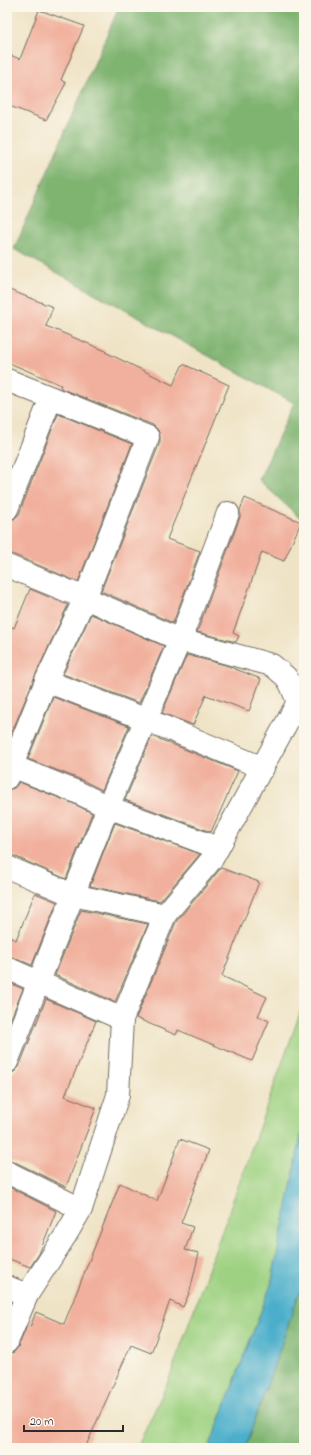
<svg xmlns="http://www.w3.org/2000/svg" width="311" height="1455" viewBox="0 0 311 1455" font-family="'Indie Flower',sans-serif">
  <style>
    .green { fill: #9ed181; stroke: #647e56 }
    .forest { fill: #7eb36f; stroke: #546f4d }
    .water { fill: #4cafcb; stroke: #3c6d7b }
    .building { fill: #f1b09d }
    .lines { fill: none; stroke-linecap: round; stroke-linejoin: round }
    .minor-casing { stroke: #706b61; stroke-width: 24 }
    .minor { stroke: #fff; stroke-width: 22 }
  </style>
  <rect width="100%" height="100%" fill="#fbf7ec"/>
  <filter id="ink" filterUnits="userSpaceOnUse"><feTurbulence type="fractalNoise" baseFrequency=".025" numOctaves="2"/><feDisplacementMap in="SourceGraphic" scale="8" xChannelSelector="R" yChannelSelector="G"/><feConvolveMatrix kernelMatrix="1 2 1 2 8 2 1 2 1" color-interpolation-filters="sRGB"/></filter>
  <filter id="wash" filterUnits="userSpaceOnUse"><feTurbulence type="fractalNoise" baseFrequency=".012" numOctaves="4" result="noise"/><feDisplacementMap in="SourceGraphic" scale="16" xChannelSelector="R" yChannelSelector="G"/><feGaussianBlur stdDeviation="0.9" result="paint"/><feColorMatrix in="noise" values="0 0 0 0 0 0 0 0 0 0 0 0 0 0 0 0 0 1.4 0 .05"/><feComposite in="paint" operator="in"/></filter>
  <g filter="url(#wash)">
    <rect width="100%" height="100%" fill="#efe3c5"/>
    <polygon class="green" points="304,1002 304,1122 271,1285 209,1448 137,1448 168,1382"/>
    <g class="forest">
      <polygon points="119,7 304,7 304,522 259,480 294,403 14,249"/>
      <polygon points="304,1278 304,1448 245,1448 301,1288"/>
    </g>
    <polygon class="water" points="304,1122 304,1278 301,1288 245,1448 209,1448 271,1285"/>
    <g id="blocks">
      <g class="building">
        <polygon points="39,10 84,26 61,80 66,83 46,120 7,105 7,54 20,59"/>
        <polygon points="7,289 53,307 46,326 106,351 105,352 173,385 183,364 229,385 167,539 200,551 173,623 101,591 160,442 160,436 158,430 153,425 62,389 60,387 61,385 7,362"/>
        <polygon points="58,414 132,444 78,582 12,554 7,554 7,521 14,519 19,514"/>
        <polygon points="245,498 301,522 284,561 262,552 233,633 239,636 236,642 197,632 240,517 240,510"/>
        <polygon points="30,589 68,605 35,676 7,744 7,625 14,628"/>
        <polygon points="91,614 164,646 139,703 63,674"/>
        <polygon points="187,655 225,665 261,679 249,711 206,695 193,725 162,713"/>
        <polygon points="53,697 129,726 102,790 82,780 28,759"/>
        <polygon points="152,736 238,771 211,832 125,800"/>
        <polygon points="19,782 72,803 92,813 66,879 12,855 7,855 7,790 14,788"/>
        <polygon points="115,823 200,854 160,901 90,886"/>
        <polygon points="221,868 259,882 222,976 267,997 258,1016 269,1021 252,1061 178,1030 176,1035 136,1018 176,922"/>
        <polygon points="35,893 57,902 32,965 12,957 7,956 7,936 16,940"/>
        <polygon points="81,910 148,924 115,1002 55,975"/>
        <polygon points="7,982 23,989 7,1028"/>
        <polygon points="46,999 96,1021 65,1096 96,1108 66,1187 13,1161 7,1160 7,1074 14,1072 19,1067"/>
        <polygon points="180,1139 209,1150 181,1223 193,1227 185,1250 199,1253 190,1291 183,1307 170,1301 151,1353 131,1345 85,1448 7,1448 7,1354 14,1352 18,1347 27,1326 30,1327 36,1312 64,1324 120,1183 157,1201"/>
        <polygon points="7,1186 56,1211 39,1254 30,1267 7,1258"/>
      </g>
    </g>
  </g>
  <g filter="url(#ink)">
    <use href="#blocks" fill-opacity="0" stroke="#706b61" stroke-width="1"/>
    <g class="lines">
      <defs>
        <g id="minor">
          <polyline points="7,380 148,437 85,598 46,681 7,778"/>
          <polyline points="7,509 51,398"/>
          <polyline points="7,566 85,598 180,640 272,665 286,677 291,685 298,702 212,859 165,915 122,1019 118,1095 81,1209 67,1233 27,1295 7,1342"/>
          <polyline points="46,681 145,719 263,768"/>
          <polyline points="7,764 77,792 108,807 218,848"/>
          <polyline points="7,867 73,895 165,915"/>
          <polyline points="7,968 122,1019"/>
          <polyline points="7,1062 108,807 180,640 228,513"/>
          <polyline points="7,1172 81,1209"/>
          <polyline points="7,1287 27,1295"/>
        </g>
      </defs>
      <use href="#minor" class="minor-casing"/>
      <use href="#minor" class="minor"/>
    </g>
  </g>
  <rect width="311" height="1455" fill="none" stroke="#fbf7ec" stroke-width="24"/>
  <path d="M24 1425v6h99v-6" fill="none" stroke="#2b2b2b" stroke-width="2"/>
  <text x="30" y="1425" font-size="12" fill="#2b2b2b" stroke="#fbf7ec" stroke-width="3" paint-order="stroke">20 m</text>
</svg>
